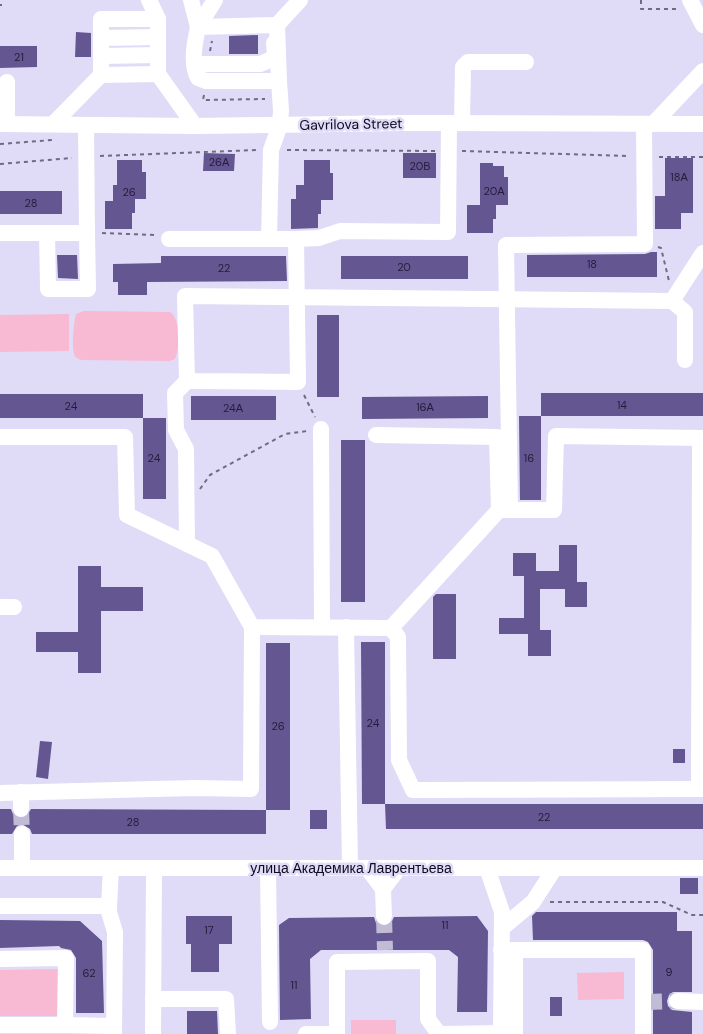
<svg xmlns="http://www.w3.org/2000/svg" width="703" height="1034" viewBox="0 0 703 1034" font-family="'DM Sans',sans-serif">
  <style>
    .green { fill: #f8b9d2 }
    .building { fill: #645690 }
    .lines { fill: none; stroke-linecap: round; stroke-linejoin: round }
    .minor-tunnel { stroke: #c1bcd6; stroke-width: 16; stroke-dasharray: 16 8; stroke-linecap: butt }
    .path { stroke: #706b83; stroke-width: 2; stroke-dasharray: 4 4; stroke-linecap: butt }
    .minor { stroke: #fff; stroke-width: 16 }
    .labels { text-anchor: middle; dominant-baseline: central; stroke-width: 5; stroke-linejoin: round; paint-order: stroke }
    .number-label { font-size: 11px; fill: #241c3b }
    .street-label { font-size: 14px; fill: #0f091f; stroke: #e0dbf6 }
  </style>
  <rect width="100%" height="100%" fill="#e0dbf6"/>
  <g class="green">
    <path d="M84,311L170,312C181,319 180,348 175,359L169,361L82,360C79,359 77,359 75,356C71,350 74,321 76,314Z"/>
    <polygon points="69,314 69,351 0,352 0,315"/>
    <polygon points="60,969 60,1016 0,1016 0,970"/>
    <polygon points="624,972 624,999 578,1000 577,973"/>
    <rect x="351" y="1020" width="45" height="14"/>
  </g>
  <g class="building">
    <polygon points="76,32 91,33 91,57 75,57"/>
    <polygon points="258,35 258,54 229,54 229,36"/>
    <polygon points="0,46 37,46 37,67 0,68"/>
    <polygon points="204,153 235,154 234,171 203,171"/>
    <rect x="403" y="153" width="33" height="25"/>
    <polygon points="665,158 693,158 693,213 681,213 681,229 655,229 655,196 665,196"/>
    <polygon points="117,160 142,160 142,172 146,172 146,199 135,199 135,213 132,213 132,229 105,229 105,201 113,201 113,185 117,185"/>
    <polygon points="304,160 330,160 330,173 333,173 333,200 321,200 321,214 318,214 318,228 291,229 291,199 296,199 296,185 304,185"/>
    <polygon points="480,163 493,163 493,166 504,166 504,177 508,177 508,205 496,205 496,219 493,219 493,233 467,233 467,205 480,205"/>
    <rect x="0" y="191" width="62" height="23"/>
    <polygon points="651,252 657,252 657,277 527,277 527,255 645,254"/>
    <polygon points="57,255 77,255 78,279 58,278"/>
    <polygon points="161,256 286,256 287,281 147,282 147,295 118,295 118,282 113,282 113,264 161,263"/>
    <rect x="341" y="256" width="127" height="23"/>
    <rect x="317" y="315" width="22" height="82"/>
    <rect x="541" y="393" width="162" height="23"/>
    <rect x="0" y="394" width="143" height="24"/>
    <rect x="191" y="396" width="85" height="24"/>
    <polygon points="488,396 488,418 362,419 362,397"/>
    <polygon points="519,416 541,416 541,500 520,500"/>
    <rect x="143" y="418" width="23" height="81"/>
    <rect x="341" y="440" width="24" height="162"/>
    <polygon points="559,545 577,545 577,582 587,582 587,607 565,607 565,589 540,589 540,630 551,630 551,656 528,656 528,634 499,634 499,618 524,618 524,576 513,576 513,553 536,553 536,571 559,571"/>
    <polygon points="78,566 101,566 101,587 143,587 143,611 101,611 101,673 78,673 78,652 36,652 36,632 78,632"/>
    <polygon points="436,594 456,594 456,659 433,659 433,597"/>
    <polygon points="361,642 385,642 385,804 362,804"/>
    <rect x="266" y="643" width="24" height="167"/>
    <polygon points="40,741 52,742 48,779 36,777"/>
    <rect x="673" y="749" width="12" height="14"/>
    <polygon points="385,804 703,804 703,829 386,829"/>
    <polygon points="0,809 11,809 13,814 21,819 26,817 31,809 266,810 266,834 32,834 30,829 22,824 17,826 12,834 0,834"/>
    <rect x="310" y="810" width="17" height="19"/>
    <rect x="680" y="878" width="18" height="16"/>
    <polygon points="536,912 677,912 677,931 692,931 692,992 673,992 669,995 667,1001 668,1006 672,1010 692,1012 692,1034 653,1034 653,950 648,942 643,940 533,940 532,916"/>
    <polygon points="186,916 232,916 232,944 219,944 219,972 191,972 191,944 186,944"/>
    <polygon points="477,916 488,931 487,1012 457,1012 458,957 449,950 321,950 310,959 311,1019 280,1020 279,925 289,918 374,917 376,923 384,927 390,925 394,917"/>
    <polygon points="0,920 80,921 102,941 104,1013 76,1013 76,958 71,950 61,948 59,946 0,948"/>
    <rect x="550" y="997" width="12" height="19"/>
    <polygon points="187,1011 217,1011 218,1034 187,1034"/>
  </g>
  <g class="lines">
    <g class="minor-tunnel">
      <polyline points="21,809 22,834"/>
      <polyline points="384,917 385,950"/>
      <polyline points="646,1002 677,1001"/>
    </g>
    <g class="path">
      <polyline points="641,0 641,9 679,9"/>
      <polyline points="0,5 2,5"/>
      <polyline points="210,51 212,41"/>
      <polyline points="204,95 203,100 265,99"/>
      <polyline points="0,144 52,140"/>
      <polyline points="287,150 435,151"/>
      <polyline points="462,151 629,156"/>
      <polyline points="100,156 257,150"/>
      <polyline points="659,157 703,157"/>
      <polyline points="0,164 72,158"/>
      <polyline points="102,233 155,235"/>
      <polyline points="658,247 661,248 669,281"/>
      <polyline points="304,395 315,417"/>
      <polyline points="200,489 210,475 285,434 307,431"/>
      <polyline points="550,902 663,902 692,915 703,915"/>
    </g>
    <g class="minor">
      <polyline points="149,0 158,19 158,74 195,126"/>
      <polyline points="191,0 198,27 215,0"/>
      <polyline points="690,0 703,25"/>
      <path d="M277,25L279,81H206L198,78C190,63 195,42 198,27Z"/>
      <polyline points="277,25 300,0"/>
      <polyline points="101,38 158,37"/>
      <polyline points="101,56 158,55"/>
      <polyline points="195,64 260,64 270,60 275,55 274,43"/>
      <polyline points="101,75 101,19 158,19"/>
      <polyline points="279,81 281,110 280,125 271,150 269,239 296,239 298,382 187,381 185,296 672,301 703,253"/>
      <polyline points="462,123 463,67 468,62 526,62"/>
      <polyline points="0,124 195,126 404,123 703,124"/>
      <polyline points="7,124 7,82"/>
      <polyline points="53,124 101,75 158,74"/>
      <polyline points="653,124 703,71"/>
      <polyline points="0,233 87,233 86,125"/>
      <polyline points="47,233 48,289 88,289 87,233"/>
      <polyline points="169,239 269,239"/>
      <polyline points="296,239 319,238 340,231 448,232 449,123"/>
      <polyline points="672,301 685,312 685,360"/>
      <polyline points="321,429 322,627"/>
      <polyline points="376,435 497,437 499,510 391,628"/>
      <polyline points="0,437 125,437 127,515 212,556 252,627 391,628 398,637 399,760 413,790 703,789"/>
      <polyline points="499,510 554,510 556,436 703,438"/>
      <polyline points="510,510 506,245 645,244 644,124"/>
      <polyline points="187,544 186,449 176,430 175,393 187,381"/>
      <polyline points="0,607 14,607"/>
      <polyline points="346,627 350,868"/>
      <polyline points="699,789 700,439"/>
      <polyline points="21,792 21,809"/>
      <polyline points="0,793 194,788 251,789 252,627"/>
      <polyline points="22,834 22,868"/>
      <polyline points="0,868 703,868"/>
      <polyline points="268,868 270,1022"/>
      <polyline points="367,868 383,889 399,868"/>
      <polyline points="487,868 502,912 501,1034"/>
      <polyline points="383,889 384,917"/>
      <polyline points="0,906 109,906 111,868"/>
      <polyline points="109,906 109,912 115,932 114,1034"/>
      <polyline points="502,928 533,902 555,868"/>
      <polyline points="501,950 643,950 643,1034"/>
      <polyline points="0,959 66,958 65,1025 0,1025"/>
      <polyline points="153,999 226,999 228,1034"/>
      <polyline points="677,1001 703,1002"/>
      <polyline points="65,1025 114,1026"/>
      <polyline points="153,1034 154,868"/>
      <polyline points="306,1034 337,1034 337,962 428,961 428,1019 439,1034"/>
      <polyline points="443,1034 501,1033"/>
      <polyline points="515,1034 515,950"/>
    </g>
  </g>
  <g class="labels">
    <g class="number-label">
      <text x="19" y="57">21</text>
      <text x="219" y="162">26А</text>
      <text x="420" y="166">20В</text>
      <text x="679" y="177">18А</text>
      <text x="494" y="191">20А</text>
      <text x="129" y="192">26</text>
      <text x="31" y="203">28</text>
      <text x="592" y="264">18</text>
      <text x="404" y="267">20</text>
      <text x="224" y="268">22</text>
      <text x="622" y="405">14</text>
      <text x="71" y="406">24</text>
      <text x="425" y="407">16А</text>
      <text x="233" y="408">24А</text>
      <text x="154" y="458">24</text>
      <text x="529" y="458">16</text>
      <text x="373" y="723">24</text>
      <text x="278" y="726">26</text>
      <text x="544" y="817">22</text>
      <text x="133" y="822">28</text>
      <text x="445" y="925">11</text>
      <text x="209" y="930">17</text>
      <text x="669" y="972">9</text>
      <text x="89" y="973">62</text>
      <text x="294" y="985">11</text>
    </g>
    <g class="street-label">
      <text transform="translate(351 124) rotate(-1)">Gavrilova Street</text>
      <text x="351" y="868">улица Академика Лаврентьева</text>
    </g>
  </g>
</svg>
